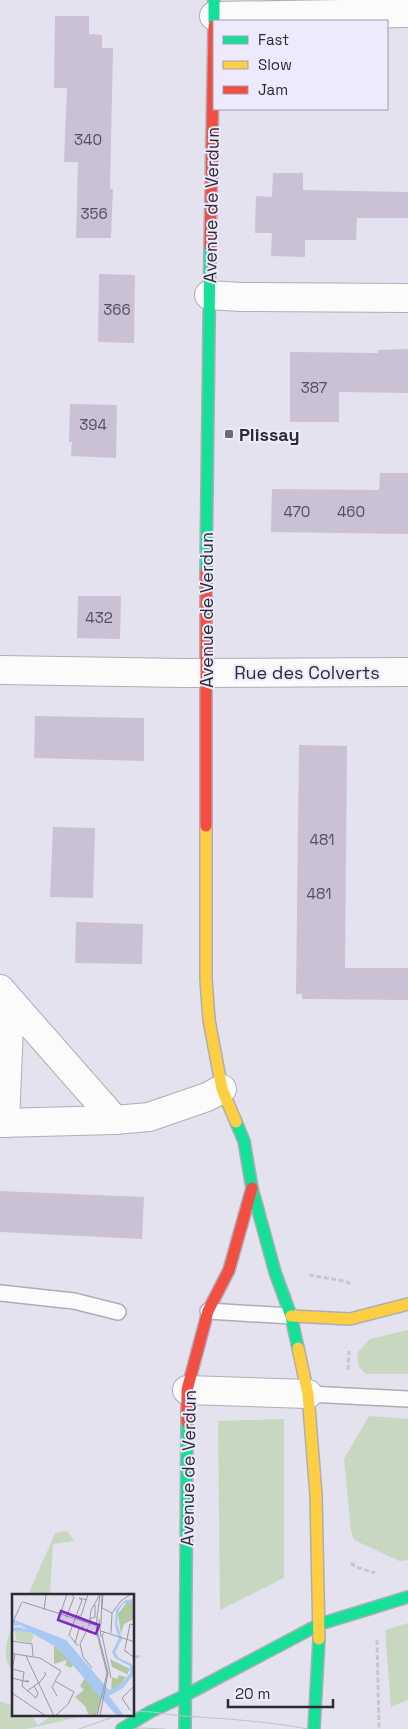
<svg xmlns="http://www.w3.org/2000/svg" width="408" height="1729" viewBox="0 0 408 1729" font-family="'Space Grotesk',sans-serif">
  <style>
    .green { fill: #c8d8c0 }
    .building { fill: #cbc1d5 }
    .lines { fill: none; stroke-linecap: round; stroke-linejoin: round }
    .lane-casing { stroke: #aeadb6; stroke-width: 18 }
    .street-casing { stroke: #aeadb6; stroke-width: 30 }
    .fast-casing { stroke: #aeadb6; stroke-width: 14 }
    .slow-casing { stroke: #aeadb6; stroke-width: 14 }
    .jam-casing { stroke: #aeadb6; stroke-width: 14 }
    .path { stroke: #c7c6ca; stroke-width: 3; stroke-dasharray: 5 2.5; stroke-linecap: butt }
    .lane { stroke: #fbfbfc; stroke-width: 15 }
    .street { stroke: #fbfbfc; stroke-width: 28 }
    .fast { stroke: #16e098; stroke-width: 11 }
    .slow { stroke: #ffcf43; stroke-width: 11 }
    .jam { stroke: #f24e42; stroke-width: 11 }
    .tram { stroke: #c1c1c4; stroke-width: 1 }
    .poi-dot { fill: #6c6a74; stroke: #eeeafd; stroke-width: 2 }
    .labels { text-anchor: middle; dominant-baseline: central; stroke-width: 4; stroke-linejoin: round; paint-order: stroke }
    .number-label { font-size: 15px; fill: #54505c }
    .street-label { font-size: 18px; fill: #2c2a33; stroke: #eeeafd }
    .poi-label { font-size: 18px; font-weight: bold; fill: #2c2a33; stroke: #eeeafd; text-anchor: start }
    .inset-road { fill: none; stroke: #9a98a3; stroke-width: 1 }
    .view { fill: #7b2cbf; fill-opacity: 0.15; stroke: #7b2cbf; stroke-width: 2.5 }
    .inset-edge { fill: none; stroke: #2c2a33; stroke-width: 2.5 }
  </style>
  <rect width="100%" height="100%" fill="#e4e2ee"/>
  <g class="green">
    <polygon points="408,1330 408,1374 366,1374 359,1367 357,1353 370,1339"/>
    <polygon points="369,1416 408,1419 408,1560 399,1561 354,1540 351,1531 344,1459"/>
    <polygon points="284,1419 284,1578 220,1610 218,1421"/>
    <polygon points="67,1531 74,1541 53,1544 50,1595 28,1595 55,1533"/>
    <path d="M14,1623V1648L11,1651L14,1656V1671C0,1662 7,1637 14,1623Z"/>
    <polygon points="408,1623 408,1700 391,1707 385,1630"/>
    <polygon points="0,1701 14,1706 14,1715 31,1715 38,1725 52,1715 89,1715 26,1729 0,1729"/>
  </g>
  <g class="building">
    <polygon points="55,16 89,16 89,34 102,35 102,48 113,48 110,189 113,189 111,238 76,238 78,162 64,162 67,88 54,88"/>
    <polygon points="273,173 303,173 303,190 408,192 408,218 357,218 356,240 305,240 305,257 271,256 272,233 255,233 256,196 272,197"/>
    <polygon points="99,274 135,275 134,343 98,342"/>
    <polygon points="408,349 408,393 339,392 339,422 290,422 290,352 378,353 378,350"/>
    <polygon points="70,404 117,405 116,458 71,456 72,442 69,442"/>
    <polygon points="380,473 408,473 408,534 271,532 272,489 379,490"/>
    <polygon points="78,596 121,596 120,639 77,638"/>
    <polygon points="35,716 144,718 144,761 34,758"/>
    <polygon points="299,745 347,746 345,968 408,968 408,1000 302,999 302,994 296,994"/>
    <polygon points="53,827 95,828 93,898 50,897"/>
    <polygon points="76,922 143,924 142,964 75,963"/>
    <polygon points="0,1191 144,1197 142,1239 0,1232"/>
  </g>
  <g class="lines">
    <defs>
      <g id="lane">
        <polyline points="0,1293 74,1301 118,1312"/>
        <polyline points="208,1311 291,1316"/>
        <polyline points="308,1394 408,1399"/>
      </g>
      <g id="street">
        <polyline points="214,16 408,13"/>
        <polyline points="209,295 241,297 408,298"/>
        <polyline points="0,670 183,673 408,672"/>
        <polyline points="0,989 115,1120"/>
        <polyline points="0,1123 115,1120 149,1117 207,1097 222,1089"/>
        <polyline points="5,1123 10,1001"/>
        <polyline points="187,1390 308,1394"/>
      </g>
      <g id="fast">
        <polyline points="214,0 214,21"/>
        <polyline points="206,572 210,246"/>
        <polyline points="236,1122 244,1141 252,1188 275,1272 291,1316 298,1348"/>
        <polyline points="122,1729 150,1712 184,1696 320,1624 408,1597"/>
        <polyline points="185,1729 187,1422"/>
        <polyline points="314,1729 319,1639"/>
      </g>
      <g id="slow">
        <polyline points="206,826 206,979 209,1020 222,1089 236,1122"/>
        <polyline points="291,1316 350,1319 408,1304"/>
        <polyline points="298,1348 308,1394 316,1495 319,1639"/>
      </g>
      <g id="jam">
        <polyline points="210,246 214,26"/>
        <polyline points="206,572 206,826"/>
        <polyline points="187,1422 187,1390 208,1311 229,1270 252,1188"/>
      </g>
    </defs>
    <use href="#lane" class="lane-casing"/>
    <use href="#street" class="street-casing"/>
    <use href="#fast" class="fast-casing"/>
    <use href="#slow" class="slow-casing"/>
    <use href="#jam" class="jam-casing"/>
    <g class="path">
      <polyline points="309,1275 344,1281 349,1283 350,1286"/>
      <polyline points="348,1370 349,1351"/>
      <polyline points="351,1563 356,1567 375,1573"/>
      <polyline points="377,1640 379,1729"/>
      <polyline points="134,1657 142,1656"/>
    </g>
    <use href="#lane" class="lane"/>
    <use href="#street" class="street"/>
    <use href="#fast" class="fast"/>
    <use href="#slow" class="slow"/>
    <use href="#jam" class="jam"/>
    <g class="tram">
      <path d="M134,1712C151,1710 167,1715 184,1716C226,1719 267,1721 308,1729"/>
      <polyline points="79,1729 119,1715"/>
      <polyline points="134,1729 140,1728 165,1729"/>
    </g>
  </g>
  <rect class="poi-dot" x="224" y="429" width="10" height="10" rx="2.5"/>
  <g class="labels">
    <g class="number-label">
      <text x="88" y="139">340</text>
      <text x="94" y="213">356</text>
      <text x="117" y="309">366</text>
      <text x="314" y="387">387</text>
      <text x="93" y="424">394</text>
      <text x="297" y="511">470</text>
      <text x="351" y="511">460</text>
      <text x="99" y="617">432</text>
      <text x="322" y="839">481</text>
      <text x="319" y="893">481</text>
    </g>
    <g class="street-label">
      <text transform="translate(211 205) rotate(-89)">Avenue de Verdun</text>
      <text transform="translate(206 610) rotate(-90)">Avenue de Verdun</text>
      <text x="307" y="672">Rue des Colverts</text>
      <text transform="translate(188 1468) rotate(-89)">Avenue de Verdun</text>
    </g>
    <g class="poi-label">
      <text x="239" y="434">Plissay</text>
    </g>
  </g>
  <g transform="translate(12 1594)">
    <rect width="122" height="122" fill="#e4e2ee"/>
    <path d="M3,37L18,38L22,41L19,49L4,46Z" fill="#c8d8c0"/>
    <path d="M115,8H122V25L112,30L109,40L106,20ZM42,51L62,70L59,74L53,71L55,66L42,70ZM98,65L118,75L110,90L99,96L100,83L105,85L107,81L114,83L115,80L100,73ZM74,82L90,102L84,122L76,120L73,112L63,103L72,96L68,92Z" fill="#b2c8a2"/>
    <path d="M122,5V8L112,9L107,16L105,29L110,45L103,58L107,64L120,70L122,80L111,94L97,102L112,122H105L46,54L18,38L0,37V34L7,33L16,36L8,31L0,32V25L54,46L97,96L109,91L118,79V72L103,64L100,58L107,44L103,31L104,16L113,6Z" fill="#a8c9f2"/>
    <path class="inset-road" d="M88,0L84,32L96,79L88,122M91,0L90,14L100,19M11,8L83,31M32,16L34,0M79,16L87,2M48,21L55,0M64,22H69L76,0M54,24L62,3L59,0M78,25L83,23V11M87,25L89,43M0,30L10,8M77,32L79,16M76,34L68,50L71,63L80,74M89,37L123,48M93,38L90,41L99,84M99,39L100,19L109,7L119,0M0,47L20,50L21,62M63,49L67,35L72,32M66,52L57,41L70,6L67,4L75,6M113,55L118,30L123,31M115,58L112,56L123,64M0,59L3,60L0,76M3,60L28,64L49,77L43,87L62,98L56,110L43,122M14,62L42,122M0,75L12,78L10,92L24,104L26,99L22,92M0,84L16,88L17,87H13M43,88L40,93L45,102M15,97L28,88L34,80L32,78M0,99L34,122M118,116L110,104L123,91M85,122L95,79L85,40L89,29L90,0"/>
    <path class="view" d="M49,17L87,31L84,40L46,26Z"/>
    <rect width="122" height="122" class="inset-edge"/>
  </g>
  <rect x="213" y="20" width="175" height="90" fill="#eeeafd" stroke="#a09dac"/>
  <rect x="223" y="36" width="25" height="8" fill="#16e098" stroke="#a09dac"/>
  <text x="258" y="45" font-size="15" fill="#2c2a33">Fast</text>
  <rect x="223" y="61" width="25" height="8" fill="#ffcf43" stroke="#a09dac"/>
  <text x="258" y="70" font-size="15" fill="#2c2a33">Slow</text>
  <rect x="223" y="86" width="25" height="8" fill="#f24e42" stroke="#a09dac"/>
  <text x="258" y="95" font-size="15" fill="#2c2a33">Jam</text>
  <path d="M228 1699v8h105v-8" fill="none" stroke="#2c2a33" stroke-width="2.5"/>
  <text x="235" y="1699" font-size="15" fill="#2c2a33" stroke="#eeeafd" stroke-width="4" paint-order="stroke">20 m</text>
</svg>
